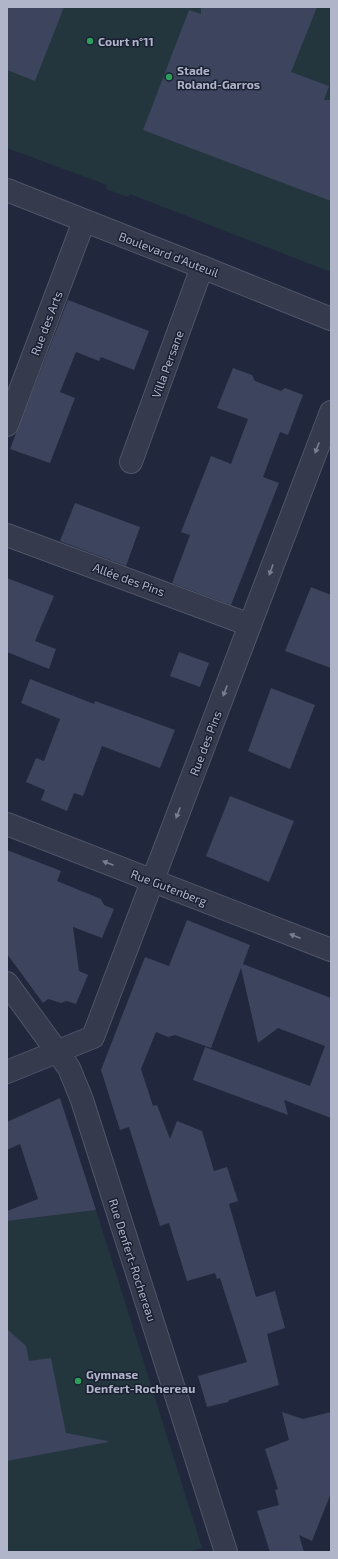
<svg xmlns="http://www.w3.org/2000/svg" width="338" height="1559" viewBox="0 0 338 1559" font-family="'Exo 2',sans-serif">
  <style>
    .green { fill: #23363e }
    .building { fill: #3d445d }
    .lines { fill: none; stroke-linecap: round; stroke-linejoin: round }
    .minor-casing { stroke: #505568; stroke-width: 24 }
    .minor { stroke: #353a4d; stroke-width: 22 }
    .oneway { fill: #797e91 }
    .leisure-dot { fill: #2e9e5b; stroke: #1a2032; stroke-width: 1.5 }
    .labels { text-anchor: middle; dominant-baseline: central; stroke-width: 3; stroke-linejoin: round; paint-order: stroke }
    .poi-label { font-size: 12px; font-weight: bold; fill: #b0b5c9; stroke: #1a2032; text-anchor: start }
    .street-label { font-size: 12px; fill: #b0b5c9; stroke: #1a2032 }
  </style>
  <rect width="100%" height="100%" fill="#21283d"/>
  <g class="green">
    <polygon points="7,7 331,7 331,272 130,194 128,197 106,189 107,185 7,148"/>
    <polygon points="96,1210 202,1548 188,1552 7,1552 7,1221"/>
  </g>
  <g class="building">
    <polygon points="7,7 64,7 35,81 7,70"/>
    <polygon points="201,7 317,7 291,72 329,86 324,100 331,100 331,201 143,130 189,10 201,14"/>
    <polygon points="68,300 149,331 134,370 101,357 99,361 76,352 60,392 75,398 50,463 10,449"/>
    <polygon points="233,368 252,375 255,381 281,391 285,388 303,395 288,435 280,432 263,477 279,483 231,605 172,583 190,535 181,532 211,456 231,464 248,419 217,408"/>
    <polygon points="75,503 140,527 126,566 60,541"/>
    <polygon points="7,578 54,596 35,641 56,649 49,669 7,652"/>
    <polygon points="311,587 331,595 331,668 285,651"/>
    <polygon points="179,652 209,663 200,687 170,676"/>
    <polygon points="30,679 94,704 95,701 175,730 160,768 102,746 83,796 74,793 67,811 41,800 45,790 26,782 36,758 44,761 60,719 21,703"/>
    <polygon points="271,688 315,705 290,769 248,751"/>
    <polygon points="230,796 294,821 269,882 206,856"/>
    <polygon points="7,850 61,871 57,881 101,899 104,905 114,909 102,938 73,927 79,971 88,975 76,1004 66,1001 61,1003 48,999 43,1003 7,954"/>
    <polygon points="187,920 250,945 243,964 331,998 331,1118 284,1100 288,1115 193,1080 205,1047 310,1086 325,1046 278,1028 258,1043 241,968 211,1048 175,1035 168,1037 156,1032 141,1069 153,1106 157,1105 170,1139 177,1121 202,1131 214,1171 227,1167 238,1201 229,1204 256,1297 275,1291 285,1328 267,1334 279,1385 229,1400 228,1402 207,1407 198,1376 247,1362 220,1278 217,1279 215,1273 187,1281 169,1223 160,1226 129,1127 120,1130 101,1070 145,957 169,966"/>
    <polygon points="60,1098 96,1210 7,1221 7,1211 38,1199 20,1144 7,1150 7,1122"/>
    <polygon points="7,1329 26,1346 29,1361 51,1358 66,1433 108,1441 108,1442 7,1461"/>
    <polygon points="282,1412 303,1419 331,1412 331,1493 312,1541 299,1535 304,1552 270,1552 257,1511 279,1505 275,1490 278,1489 265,1449 289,1440"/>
  </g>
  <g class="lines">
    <defs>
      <g id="minor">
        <polyline points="7,190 202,267 331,319"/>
        <polyline points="7,425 84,221"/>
        <polyline points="131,462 202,267"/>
        <polyline points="7,535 250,625"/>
        <polyline points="7,824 331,950"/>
        <polyline points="7,983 69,1068 82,1100 226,1552"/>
        <polyline points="7,1072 93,1037 331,412"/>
      </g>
    </defs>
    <use href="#minor" class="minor-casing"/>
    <use href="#minor" class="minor"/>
  </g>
  <defs><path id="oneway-solid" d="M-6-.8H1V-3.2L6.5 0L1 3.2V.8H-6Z"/></defs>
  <g class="oneway">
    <use href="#oneway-solid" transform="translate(317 448) rotate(111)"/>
    <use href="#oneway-solid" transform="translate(271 570) rotate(110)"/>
    <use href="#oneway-solid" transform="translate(225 691) rotate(111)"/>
    <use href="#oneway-solid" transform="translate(178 813) rotate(111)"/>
    <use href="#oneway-solid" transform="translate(108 863) rotate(-159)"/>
    <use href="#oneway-solid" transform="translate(295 936) rotate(-159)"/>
  </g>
  <g class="leisure-dot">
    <circle cx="90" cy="41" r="4"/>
    <circle cx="169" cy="77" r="4"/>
    <circle cx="78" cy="1381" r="4"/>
  </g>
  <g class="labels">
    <g class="poi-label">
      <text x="98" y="41">Court n°11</text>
      <text x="177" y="70">Stade<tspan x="177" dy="14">Roland-Garros</tspan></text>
      <text x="86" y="1374">Gymnase<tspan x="86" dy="14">Denfert-Rochereau</tspan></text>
    </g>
    <g class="street-label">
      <text transform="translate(169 254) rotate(21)">Boulevard d'Auteuil</text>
      <text transform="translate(46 323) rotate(-69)">Rue des Arts</text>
      <text transform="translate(167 364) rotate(-70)">Villa Persane</text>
      <text transform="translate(129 579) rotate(20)">Allée des Pins</text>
      <text transform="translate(205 743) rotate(-69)">Rue des Pins</text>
      <text transform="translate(169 887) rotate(21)">Rue Gutenberg</text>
      <text transform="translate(133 1260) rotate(72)">Rue Denfert-Rochereau</text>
    </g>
  </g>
  <rect width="338" height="1559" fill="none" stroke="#b0b5c9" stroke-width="16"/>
</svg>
